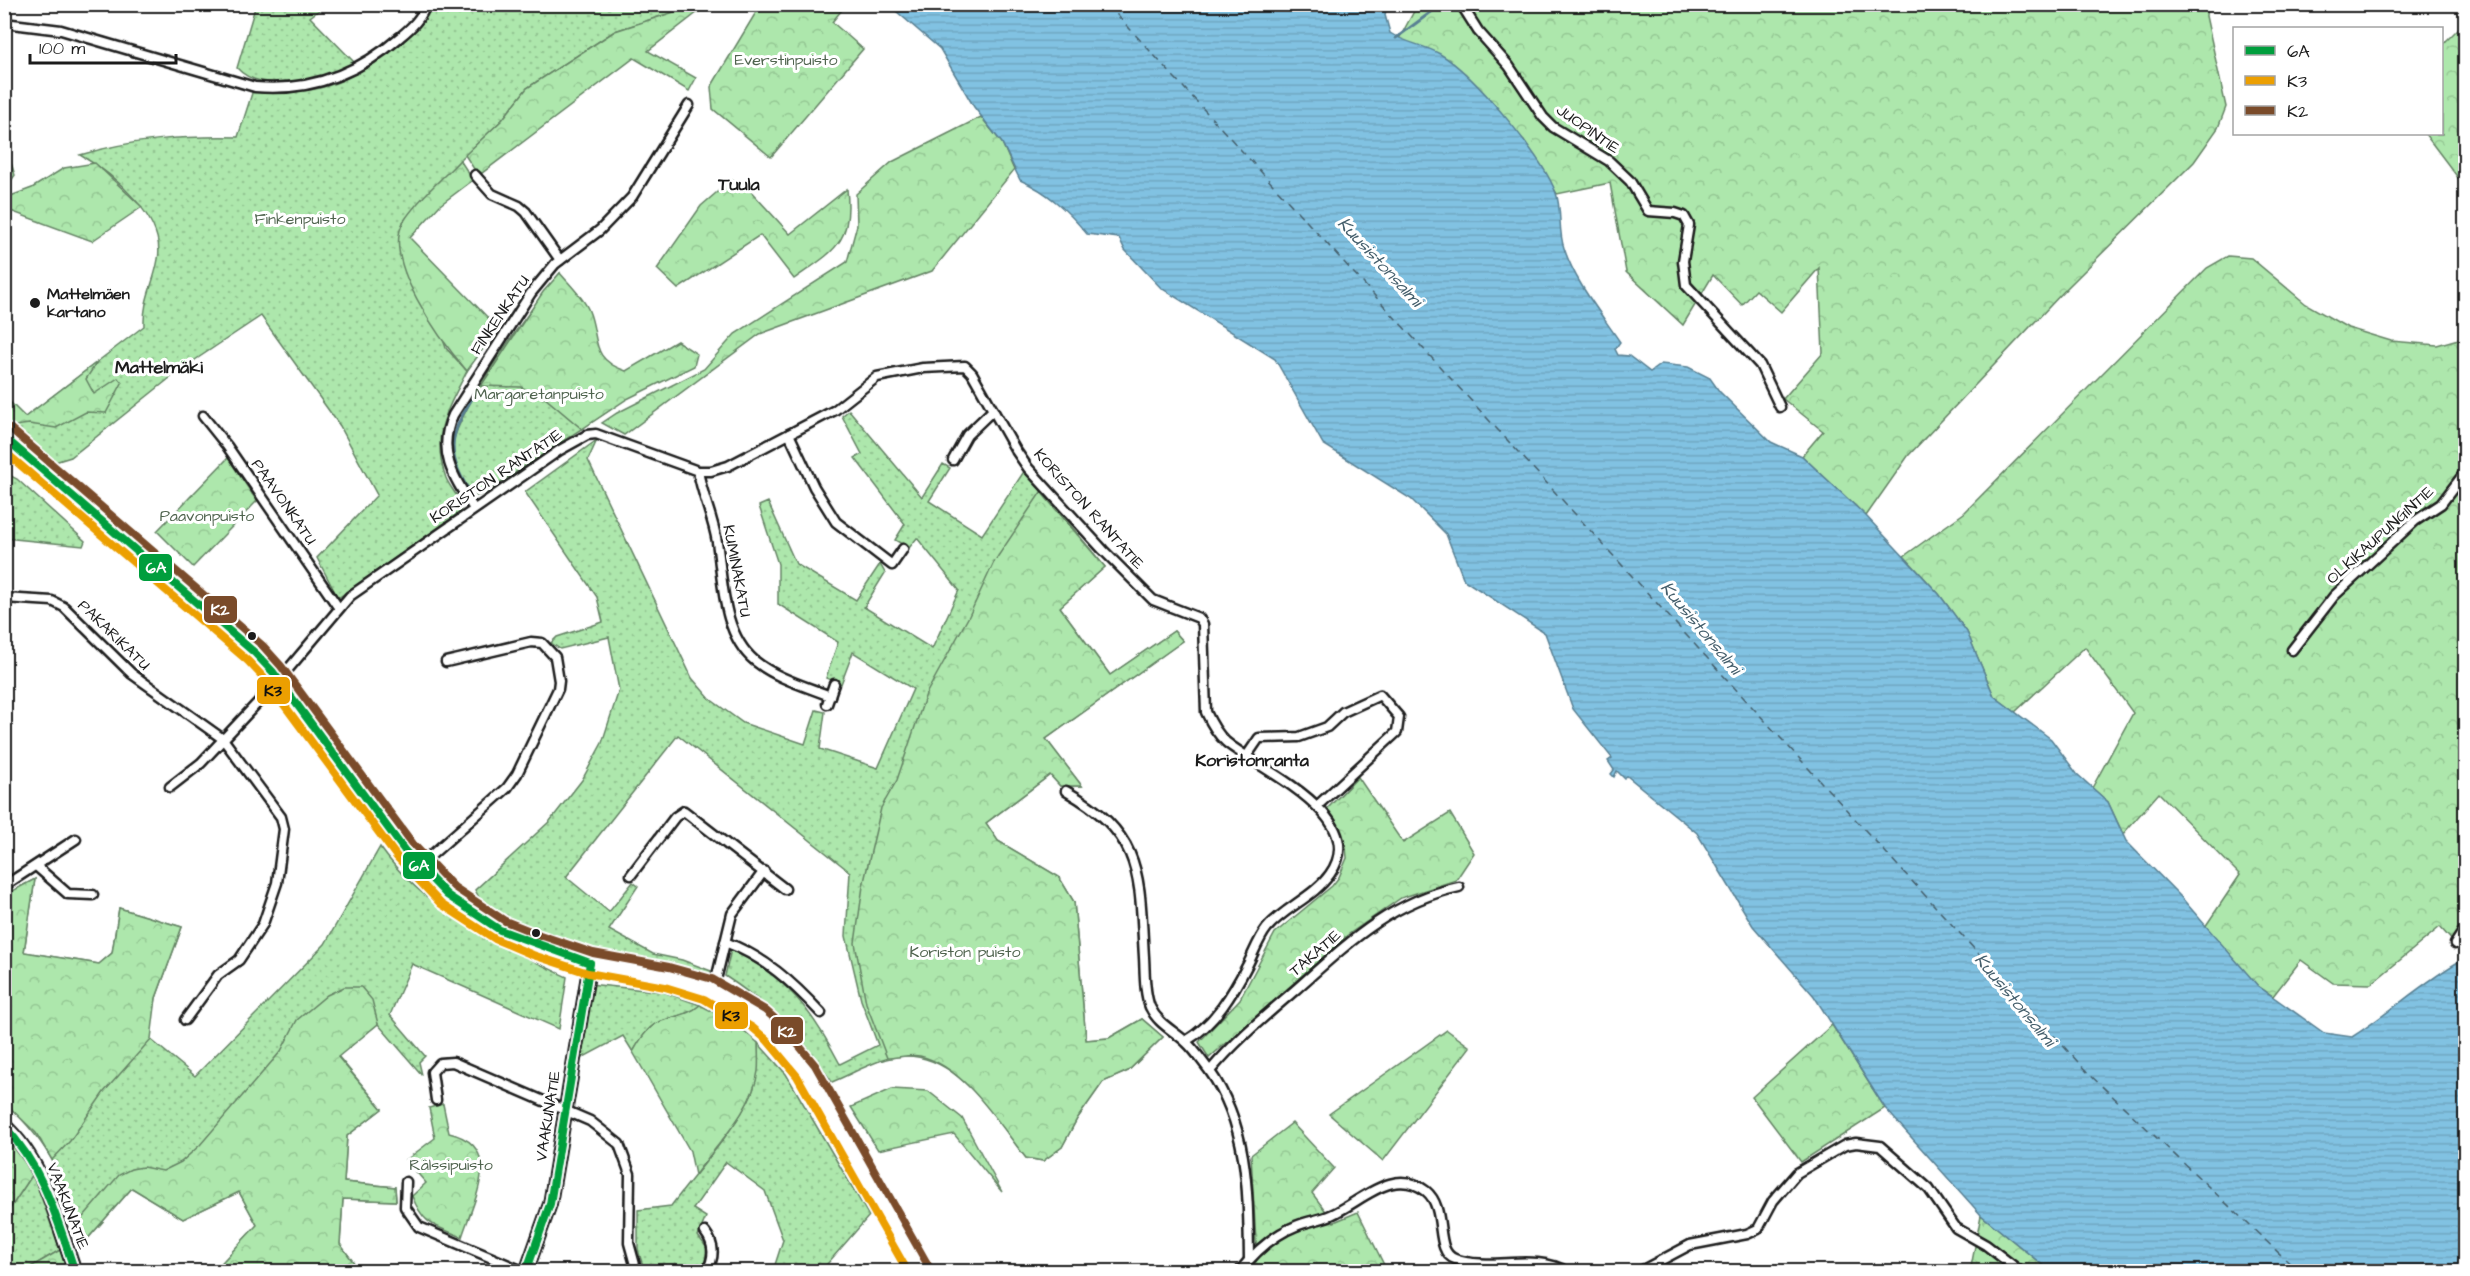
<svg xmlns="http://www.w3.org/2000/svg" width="2470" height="1276" viewBox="0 0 2470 1276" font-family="'Architects Daughter',sans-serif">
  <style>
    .green { fill: url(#green-dots); stroke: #648264; stroke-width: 1.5 }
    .forest { fill: url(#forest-crowns); stroke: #648264; stroke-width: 1.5 }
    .water { fill: url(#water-rules); stroke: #598093; stroke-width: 1.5 }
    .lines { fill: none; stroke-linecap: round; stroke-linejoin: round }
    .stream { stroke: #598093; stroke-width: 3 }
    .ferry { stroke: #445e6b; stroke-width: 1.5; stroke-dasharray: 8 6; stroke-linecap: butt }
    .street-casing { stroke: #1c1c1c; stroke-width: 13 }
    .secondary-casing { stroke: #1c1c1c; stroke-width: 16 }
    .street { stroke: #fff; stroke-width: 8 }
    .secondary { stroke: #fff; stroke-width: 12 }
    .bus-1-casing { stroke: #fff; stroke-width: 12 }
    .bus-2-casing { stroke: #fff; stroke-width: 12 }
    .bus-3-casing { stroke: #fff; stroke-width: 12 }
    .bus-1 { stroke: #009e3d; stroke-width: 8 }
    .bus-2 { stroke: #ec9f01; stroke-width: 8 }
    .bus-3 { stroke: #7a4b2a; stroke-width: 8 }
    .poi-dot { fill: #1c1c1c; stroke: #fff; stroke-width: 2 }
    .labels { text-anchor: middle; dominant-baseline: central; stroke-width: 6; stroke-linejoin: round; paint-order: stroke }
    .park-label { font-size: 16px; fill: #4f634e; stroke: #fff }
    .street-label { font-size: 16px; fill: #1c1c1c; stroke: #fff }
    .poi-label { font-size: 16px; font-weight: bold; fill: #1c1c1c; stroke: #fff; text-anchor: start }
    .neighbourhood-label { font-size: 18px; font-weight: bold; fill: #1c1c1c; stroke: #fff }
    .water-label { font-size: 18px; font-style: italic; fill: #445e6b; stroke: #fff }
    .line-badge { stroke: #fff; stroke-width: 2 }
    .badge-label { font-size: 16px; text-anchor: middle; font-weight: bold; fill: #fff }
    .pale-badge-label { font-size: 16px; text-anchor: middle; font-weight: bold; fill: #111 }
  </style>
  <defs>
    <pattern id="green-dots" width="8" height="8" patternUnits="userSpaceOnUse" patternTransform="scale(1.5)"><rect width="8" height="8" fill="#ade7ac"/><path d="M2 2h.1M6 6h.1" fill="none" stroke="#94c693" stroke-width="1.8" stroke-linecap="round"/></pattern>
    <pattern id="forest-crowns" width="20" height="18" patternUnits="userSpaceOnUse" patternTransform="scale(1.5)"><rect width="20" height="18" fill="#ade7ac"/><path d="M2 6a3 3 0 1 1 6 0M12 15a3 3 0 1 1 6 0" fill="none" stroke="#94c693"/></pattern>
    <pattern id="water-rules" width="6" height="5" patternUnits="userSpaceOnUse" patternTransform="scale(1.5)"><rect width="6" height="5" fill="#81c2e2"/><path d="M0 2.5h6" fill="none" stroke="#6fa6c1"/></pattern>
  </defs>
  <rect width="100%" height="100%" fill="#fff"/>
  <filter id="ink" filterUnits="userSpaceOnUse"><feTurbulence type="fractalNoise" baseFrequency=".0167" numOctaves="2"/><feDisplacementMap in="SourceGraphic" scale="12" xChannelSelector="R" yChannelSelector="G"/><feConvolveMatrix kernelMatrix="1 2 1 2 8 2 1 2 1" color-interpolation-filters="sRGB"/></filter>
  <g filter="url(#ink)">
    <g class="green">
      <path d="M256,4L326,5L310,17L355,63C327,77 261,96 237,68Z"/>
      <path d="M430,5H684L677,11L615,31L527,88L502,120L460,160L403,222L446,348L467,371C448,409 430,434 446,478C450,488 459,496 462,507L460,512L338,598L317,558L377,495L340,426L261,316L180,370L71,457L45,465L47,463L5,424L4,417L16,409L25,417L144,326C143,299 154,284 158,259C166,218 112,173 80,155C132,139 185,136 238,137L253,90C338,102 378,65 430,5Z"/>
      <polygon points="4,142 15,175 5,189 4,189"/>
      <path d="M560,273L566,338L610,410L483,494L476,496C467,486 454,470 452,457C445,423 536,301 560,273Z"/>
      <path d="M849,410L922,497L943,464L950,468L929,501L982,535L1025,470L1105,567L1060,607L1110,675L1174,631L1183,641L1046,739L1082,786H1060L1050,775L986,823L998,841L1059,877L1074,902L1086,1040L1109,1038L1142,1019L1163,1037L1128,1071L1103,1082L1077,1119L1062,1147L1043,1161L1026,1158C993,1115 950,1040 886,1059C868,1064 849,1075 832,1082C801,1035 772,1007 725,976L731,949C787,978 811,1009 840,1064L878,1045L861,1000L846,936L850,872L678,735L566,877L609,912L633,882L638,886L609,930L653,954L682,960L711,971L706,981L579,953L561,940L490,917L475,890L550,821L582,780L602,743L619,690L609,637L560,649L551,643L557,637L603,622L597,597L525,492L597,440L588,460L692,678L710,699L743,723L805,744L816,710L825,712L820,749L878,768L913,689L853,652L841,684L826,678L838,642L778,604V564L759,506L768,502L796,564L856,600L880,564L885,573L864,607L932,649L959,590L917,538L909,548L895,540L905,524L855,458L862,454L842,416Z"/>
      <polygon points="5,473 17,479 85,541 83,546 5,538"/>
      <path d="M380,847C426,912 497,944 567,977L559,1029L412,964L390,1015L425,1056L419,1062L422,1075L378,1024L338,1056L382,1109L347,1136L344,1182L395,1187L396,1201L343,1199L340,1244L360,1271H214L257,1225L239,1192L183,1219L132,1188L84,1243C65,1182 53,1146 5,1103L4,895L35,879L24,952L99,964L112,953L119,908L182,927L156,998L149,1038L195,1076L325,944Z"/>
      <path d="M589,984L663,992L700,1005C688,1016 671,1016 657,1023C646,1029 639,1042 633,1052L623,1036L582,1058Z"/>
      <path d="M758,1043L786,1074L869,1216L821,1271H773L783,1240L765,1191L726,1162L693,1209L706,1217L698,1236L707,1248L705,1261L699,1271L645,1272L638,1250V1210L671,1206C694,1175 738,1126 752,1093C758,1077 758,1060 758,1043Z"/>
      <polygon points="33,1174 60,1250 24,1271 5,1272 5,1216"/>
    </g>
    <g class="forest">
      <polygon points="761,4 846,5 832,22 863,49 771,157 713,109 711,87"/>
      <polygon points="1418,4 2207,5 2206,16 2226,107 2218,128 2194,162 2066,289 1908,456 1866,516 1802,456 1823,431 1783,399 1823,353 1819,268 1781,312 1756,290 1742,305 1713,275 1683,325 1626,272 1610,183 1557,194 1524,140 1399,39"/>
      <polygon points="684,5 707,5 648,51 696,78 689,91 634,58 482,173 474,169 465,155 502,120 527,88 615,31 677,11"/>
      <polygon points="2465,22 2465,187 2425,134 2442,134 2442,45"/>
      <polygon points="981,117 1002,143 1014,170 932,271 760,334 624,435 602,423 617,413 704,369 735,334 847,262 857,225 856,194 892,162"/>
      <path d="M460,160L473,180L440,205L410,238L498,328L467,371C442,342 380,259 404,221C417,200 443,178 460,160Z"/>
      <polygon points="95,163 142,207 92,241 5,209 5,198 32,188 64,168"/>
      <path d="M731,180L745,185L790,234L847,189C853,243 835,250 794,279L760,235L678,289L657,269L701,206Z"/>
      <polygon points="2228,256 2251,258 2306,304 2348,328 2391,341 2437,345 2465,337 2465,958 2463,959 2455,944 2440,927 2371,984 2333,983 2301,960 2273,996 2258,986 2205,927 2240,875 2159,793 2123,834 2108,802 2092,788 2133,713 2085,647 2015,712 1994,696 1967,632 1939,594 1904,556 1964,513 2207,268"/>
      <path d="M560,273C569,284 584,298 589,311C600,338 589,359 626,371L677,341L697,354L694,366L627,399L582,429L545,398L521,387L481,386L543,292Z"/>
      <polygon points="97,362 86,379 94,394 118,378 122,383 106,413 86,412 56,428 29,424 8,427 5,424 5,397 25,417"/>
      <polygon points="228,458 257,501 193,567 157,531"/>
      <path d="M1041,492L1105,567L1060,607L1110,675L1174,631L1183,641L1046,739L1082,786H1060L1050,775L986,823L998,841L1059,877L1074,902L1086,1040L1109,1038L1142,1019L1163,1037L1128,1071L1103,1082L1077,1119L1062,1147L1043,1161L1026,1158C999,1124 964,1066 920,1056C910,1054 897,1058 887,1058L866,1003L855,943L863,886L881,808L897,780L926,694L969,616L994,562Z"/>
      <polygon points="1358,777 1403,843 1450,813 1474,853 1456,880 1401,898 1349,934 1209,1058 1199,1042 1240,999 1275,933 1332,886 1339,877 1347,858 1346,847 1326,810"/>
      <polygon points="35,879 24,952 99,964 112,953 119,908 182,927 156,998 151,1039 104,1092 70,1141 52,1160 36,1133 5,1103 5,895"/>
      <polygon points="344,987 361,987 372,1000 378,1024 338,1057 382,1109 347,1136 344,1182 395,1187 396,1201 343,1199 340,1244 360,1271 214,1271 257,1225 239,1192 183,1219 132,1188 84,1243 78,1223 119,1175 131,1169 143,1167 163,1171 181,1162 200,1145 281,1051 297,1020 327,995"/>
      <path d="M700,1005L735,1023L758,1043C758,1052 759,1062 758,1071C753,1110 717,1144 695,1175L690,1151L633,1052C639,1042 646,1029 657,1023C671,1016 688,1016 700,1005Z"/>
      <polygon points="1832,1025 1885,1108 1801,1162 1752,1097"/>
      <polygon points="1447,1030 1470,1047 1383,1161 1329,1114"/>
      <polygon points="892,1089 928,1091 962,1118 1002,1192 954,1134 878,1150 851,1107"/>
      <path d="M443,1104L449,1133C505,1146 474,1199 462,1237C434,1225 424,1226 412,1196L426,1183L406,1160L435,1138L429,1108Z"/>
      <polygon points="1292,1123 1334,1168 1312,1193 1334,1222 1358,1212 1387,1271 1249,1272 1257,1260 1251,1155"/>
      <polygon points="5,1135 33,1174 5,1216"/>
      <polygon points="1981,1215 2050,1271 1970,1272"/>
      <polygon points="60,1250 65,1264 58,1271 24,1271"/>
    </g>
    <path class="water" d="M889,5H1387L1385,15L1390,33C1405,43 1425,45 1440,54C1474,74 1542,156 1556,193C1562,210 1558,231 1564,248C1575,282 1600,312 1620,342L1615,349L1618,355L1629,356L1650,372L1661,364L1688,367L1710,378L1719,391L1771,442L1802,456L1866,516L1939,594L1967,632L1994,696L2051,739L2077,774L2108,802L2126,841L2180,896L2258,986L2324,1033L2352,1037C2391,1012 2425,980 2465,958V1271H2050L1981,1215L1885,1108L1814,996L1753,926L1697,833L1627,776L1624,778L1617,771L1614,777L1611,774L1614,770L1608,761L1612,758L1573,709L1545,633L1464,580L1446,534L1411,499L1323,444L1275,359L1161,288L1125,250L1119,238L1087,234C1067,210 1048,192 1020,180L1002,143L974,107L940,49Z"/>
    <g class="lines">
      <g class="stream">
        <polyline points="1396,38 1442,4"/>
        <path d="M471,494C442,448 451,432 478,389"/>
      </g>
      <polyline class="ferry" points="1107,4 2089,1074 2299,1272"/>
      <defs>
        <g id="street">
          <polyline points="1461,4 1478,31 1509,66 1543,117 1553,127 1609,161 1630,181 1648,211 1675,213 1684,216 1689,225 1683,261 1686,285 1760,365 1780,407"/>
          <path d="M4,23L61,30L255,87C311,92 359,73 400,37C411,28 422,18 426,4"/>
          <polyline points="475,175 492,194 519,206 526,212 560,260"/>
          <polyline points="203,416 227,446 338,607"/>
          <polyline points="789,434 814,487 836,522 892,565 903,549"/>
          <polyline points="953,460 967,435 993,410"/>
          <path d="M698,471C702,495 713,517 717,542C723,580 722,634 755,661C776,678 805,686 830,696"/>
          <path d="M474,509C454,478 436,452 453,415L531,293L555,264L600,230L632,197L689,105"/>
          <polyline points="4,598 52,601 64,607 132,674 223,739 281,817 284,829 277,883 263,924 239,960 218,975 185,1020"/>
          <polyline points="2292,650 2334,596 2415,521 2441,504 2466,471"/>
          <polyline points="827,704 834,684"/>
          <polyline points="1246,757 1259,738 1299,737 1327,727 1343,712 1380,695 1399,717 1397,732 1317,806"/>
          <path d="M170,787L201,763L279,680L350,596L560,450L587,435L596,434L698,471H711L728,466L835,410L877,377L923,368L965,366L972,373L1015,449L1028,468L1103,550L1153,600L1199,618L1203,624L1206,712C1211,723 1217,734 1226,742C1258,769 1372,816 1330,874C1314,897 1285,907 1267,928C1259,938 1254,952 1248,964C1233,993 1215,1024 1186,1041"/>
          <path d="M1066,791C1145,836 1139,877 1144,957C1145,973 1144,992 1150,1007C1158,1024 1173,1030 1186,1042C1194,1049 1202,1061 1209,1070C1249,1126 1248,1194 1249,1259"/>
          <polyline points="36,866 68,894 93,895"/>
          <polyline points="418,867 507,788 517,774 558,689 559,681 555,657 542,643 531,642 446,662"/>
          <polyline points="631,875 675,817 684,811 785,889"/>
          <polyline points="4,886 76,839"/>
          <path d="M725,942C765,957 792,982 821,1013"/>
          <polyline points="2455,944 2466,927"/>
          <polyline points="713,992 732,914 764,871"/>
          <path d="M1210,1071C1235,1041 1264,1017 1294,991C1346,945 1389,902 1459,887"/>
          <polyline points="436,1100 432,1072 440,1063 453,1062 590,1121 619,1144 630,1174 629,1243 637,1272"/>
          <polyline points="406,1182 405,1207 419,1227 525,1272"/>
          <path d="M705,1232C715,1245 715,1258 706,1272"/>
          <path d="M1239,1272C1254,1253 1273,1235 1296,1226C1307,1221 1320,1220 1331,1215C1360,1203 1393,1165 1426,1191C1448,1209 1433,1251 1455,1259C1491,1272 1533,1252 1567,1272"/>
          <polyline points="1639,1272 1690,1245 1747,1234 1758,1229 1773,1201 1797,1173 1845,1145 1856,1143 1880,1146 1929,1189 1956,1228 1986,1245 2021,1272"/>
        </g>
        <g id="secondary">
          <polyline points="4,437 255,653 273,672 405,851 447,895 500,930 536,945 590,963 667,977 708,989 759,1019 775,1033 806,1070 920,1272"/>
          <path d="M4,1125C45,1162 57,1222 75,1272"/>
          <polyline points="526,1272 550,1204 590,963"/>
        </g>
      </defs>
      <use href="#street" class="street-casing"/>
      <use href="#secondary" class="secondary-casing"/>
      <use href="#street" class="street"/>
      <use href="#secondary" class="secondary"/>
      <defs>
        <g id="bus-1">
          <polyline points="4,437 255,653 273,672 405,851 447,895 500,930 590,963"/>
          <path d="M4,1126C43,1167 57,1219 75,1272"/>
          <polyline points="526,1272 550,1204 590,963"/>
        </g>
        <polyline id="bus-2" points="4,451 248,661 265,679 397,857 441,904 495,939 533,955 588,973 665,987 704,999 753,1028 767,1040 797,1076 908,1272"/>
        <polyline id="bus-3" points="11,429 263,646 281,666 413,844 454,887 505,921 540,935 593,953 669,967 712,979 765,1010 782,1025 815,1065 929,1267"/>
      </defs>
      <use href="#bus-1" class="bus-1-casing"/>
      <use href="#bus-2" class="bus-2-casing"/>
      <use href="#bus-3" class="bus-3-casing"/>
      <use href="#bus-1" class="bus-1"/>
      <use href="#bus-2" class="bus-2"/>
      <use href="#bus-3" class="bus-3"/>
    </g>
  </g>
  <g class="poi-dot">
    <circle cx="35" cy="303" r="6"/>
    <circle cx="252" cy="636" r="5"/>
    <circle cx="536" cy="933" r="5"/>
  </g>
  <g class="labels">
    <g class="park-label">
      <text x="786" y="60">Everstinpuisto</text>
      <text x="300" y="219">Finkenpuisto</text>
      <text x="539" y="394">Margaretanpuisto</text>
      <text x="207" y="516">Paavonpuisto</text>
      <text x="965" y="952">Koriston puisto</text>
      <text x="451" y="1165">Rälssipuisto</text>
    </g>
    <g class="street-label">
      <text transform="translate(1588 129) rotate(35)">JUOPINTIE</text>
      <text transform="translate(500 315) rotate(-56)">FINKENKATU</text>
      <text transform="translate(496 476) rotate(-34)">KORISTON RANTATIE</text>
      <text transform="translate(284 502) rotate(55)">PAAVONKATU</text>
      <text transform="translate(1089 509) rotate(48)">KORISTON RANTATIE</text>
      <text transform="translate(2380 535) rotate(-42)">OLKIKAUPUNGINTIE</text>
      <text transform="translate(737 571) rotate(79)">KUMINAKATU</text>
      <text transform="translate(114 635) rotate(44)">PAKARIKATU</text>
      <text transform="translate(1315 953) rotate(-41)">TAKATIE</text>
      <text transform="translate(548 1116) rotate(-81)">VAAKUNATIE</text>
      <text transform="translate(68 1206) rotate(69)">VAAKUNATIE</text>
    </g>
    <g class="poi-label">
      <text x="47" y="294">Mattelmäen<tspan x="47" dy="18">kartano</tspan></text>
    </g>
    <g class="neighbourhood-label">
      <text x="739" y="184">Tuula</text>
      <text x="159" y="367">Mattelmäki</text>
      <text x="1252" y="760">Koristonranta</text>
    </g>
    <g class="water-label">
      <text transform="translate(1380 262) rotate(47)">Kuusistonsalmi</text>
      <text transform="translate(1701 628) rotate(50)">Kuusistonsalmi</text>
      <text transform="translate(2015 1000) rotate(50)">Kuusistonsalmi</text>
    </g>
  </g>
  <g class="line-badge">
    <rect x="138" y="553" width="35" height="29" rx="6" fill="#009e3d"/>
    <rect x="203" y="595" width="35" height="29" rx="6" fill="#7a4b2a"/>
    <rect x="256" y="676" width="35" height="29" rx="6" fill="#ec9f01"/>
    <rect x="402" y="851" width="34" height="29" rx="6" fill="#009e3d"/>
    <rect x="714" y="1001" width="35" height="29" rx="6" fill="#ec9f01"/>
    <rect x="770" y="1016" width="34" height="29" rx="6" fill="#7a4b2a"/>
  </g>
  <g class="badge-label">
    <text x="156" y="573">6A</text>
    <text x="220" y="615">K2</text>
    <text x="419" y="871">6A</text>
    <text x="787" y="1037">K2</text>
  </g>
  <g class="pale-badge-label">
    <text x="273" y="696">K3</text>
    <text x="731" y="1021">K3</text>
  </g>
  <rect width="2470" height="1276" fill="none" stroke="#fff" stroke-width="24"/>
  <rect x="12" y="12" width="2446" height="1252" fill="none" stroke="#1c1c1c" stroke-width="2" filter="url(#ink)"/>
  <rect x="2233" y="27" width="210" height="108" fill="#ffffff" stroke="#a4a4a4" stroke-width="1.5"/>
  <rect x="2245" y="46" width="30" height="9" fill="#009e3d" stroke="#a4a4a4" stroke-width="1.5"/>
  <text x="2287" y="57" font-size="18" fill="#1c1c1c">6A</text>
  <rect x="2245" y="76" width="30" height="9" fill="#ec9f01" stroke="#a4a4a4" stroke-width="1.5"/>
  <text x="2287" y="87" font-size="18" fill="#1c1c1c">K3</text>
  <rect x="2245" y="106" width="30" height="9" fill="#7a4b2a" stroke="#a4a4a4" stroke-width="1.5"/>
  <text x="2287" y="117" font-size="18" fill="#1c1c1c">K2</text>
  <path d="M30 54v9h146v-9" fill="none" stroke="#1c1c1c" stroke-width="3"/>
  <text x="39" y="54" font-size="18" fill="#1c1c1c" stroke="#ffffff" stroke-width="4.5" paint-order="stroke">100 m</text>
</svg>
